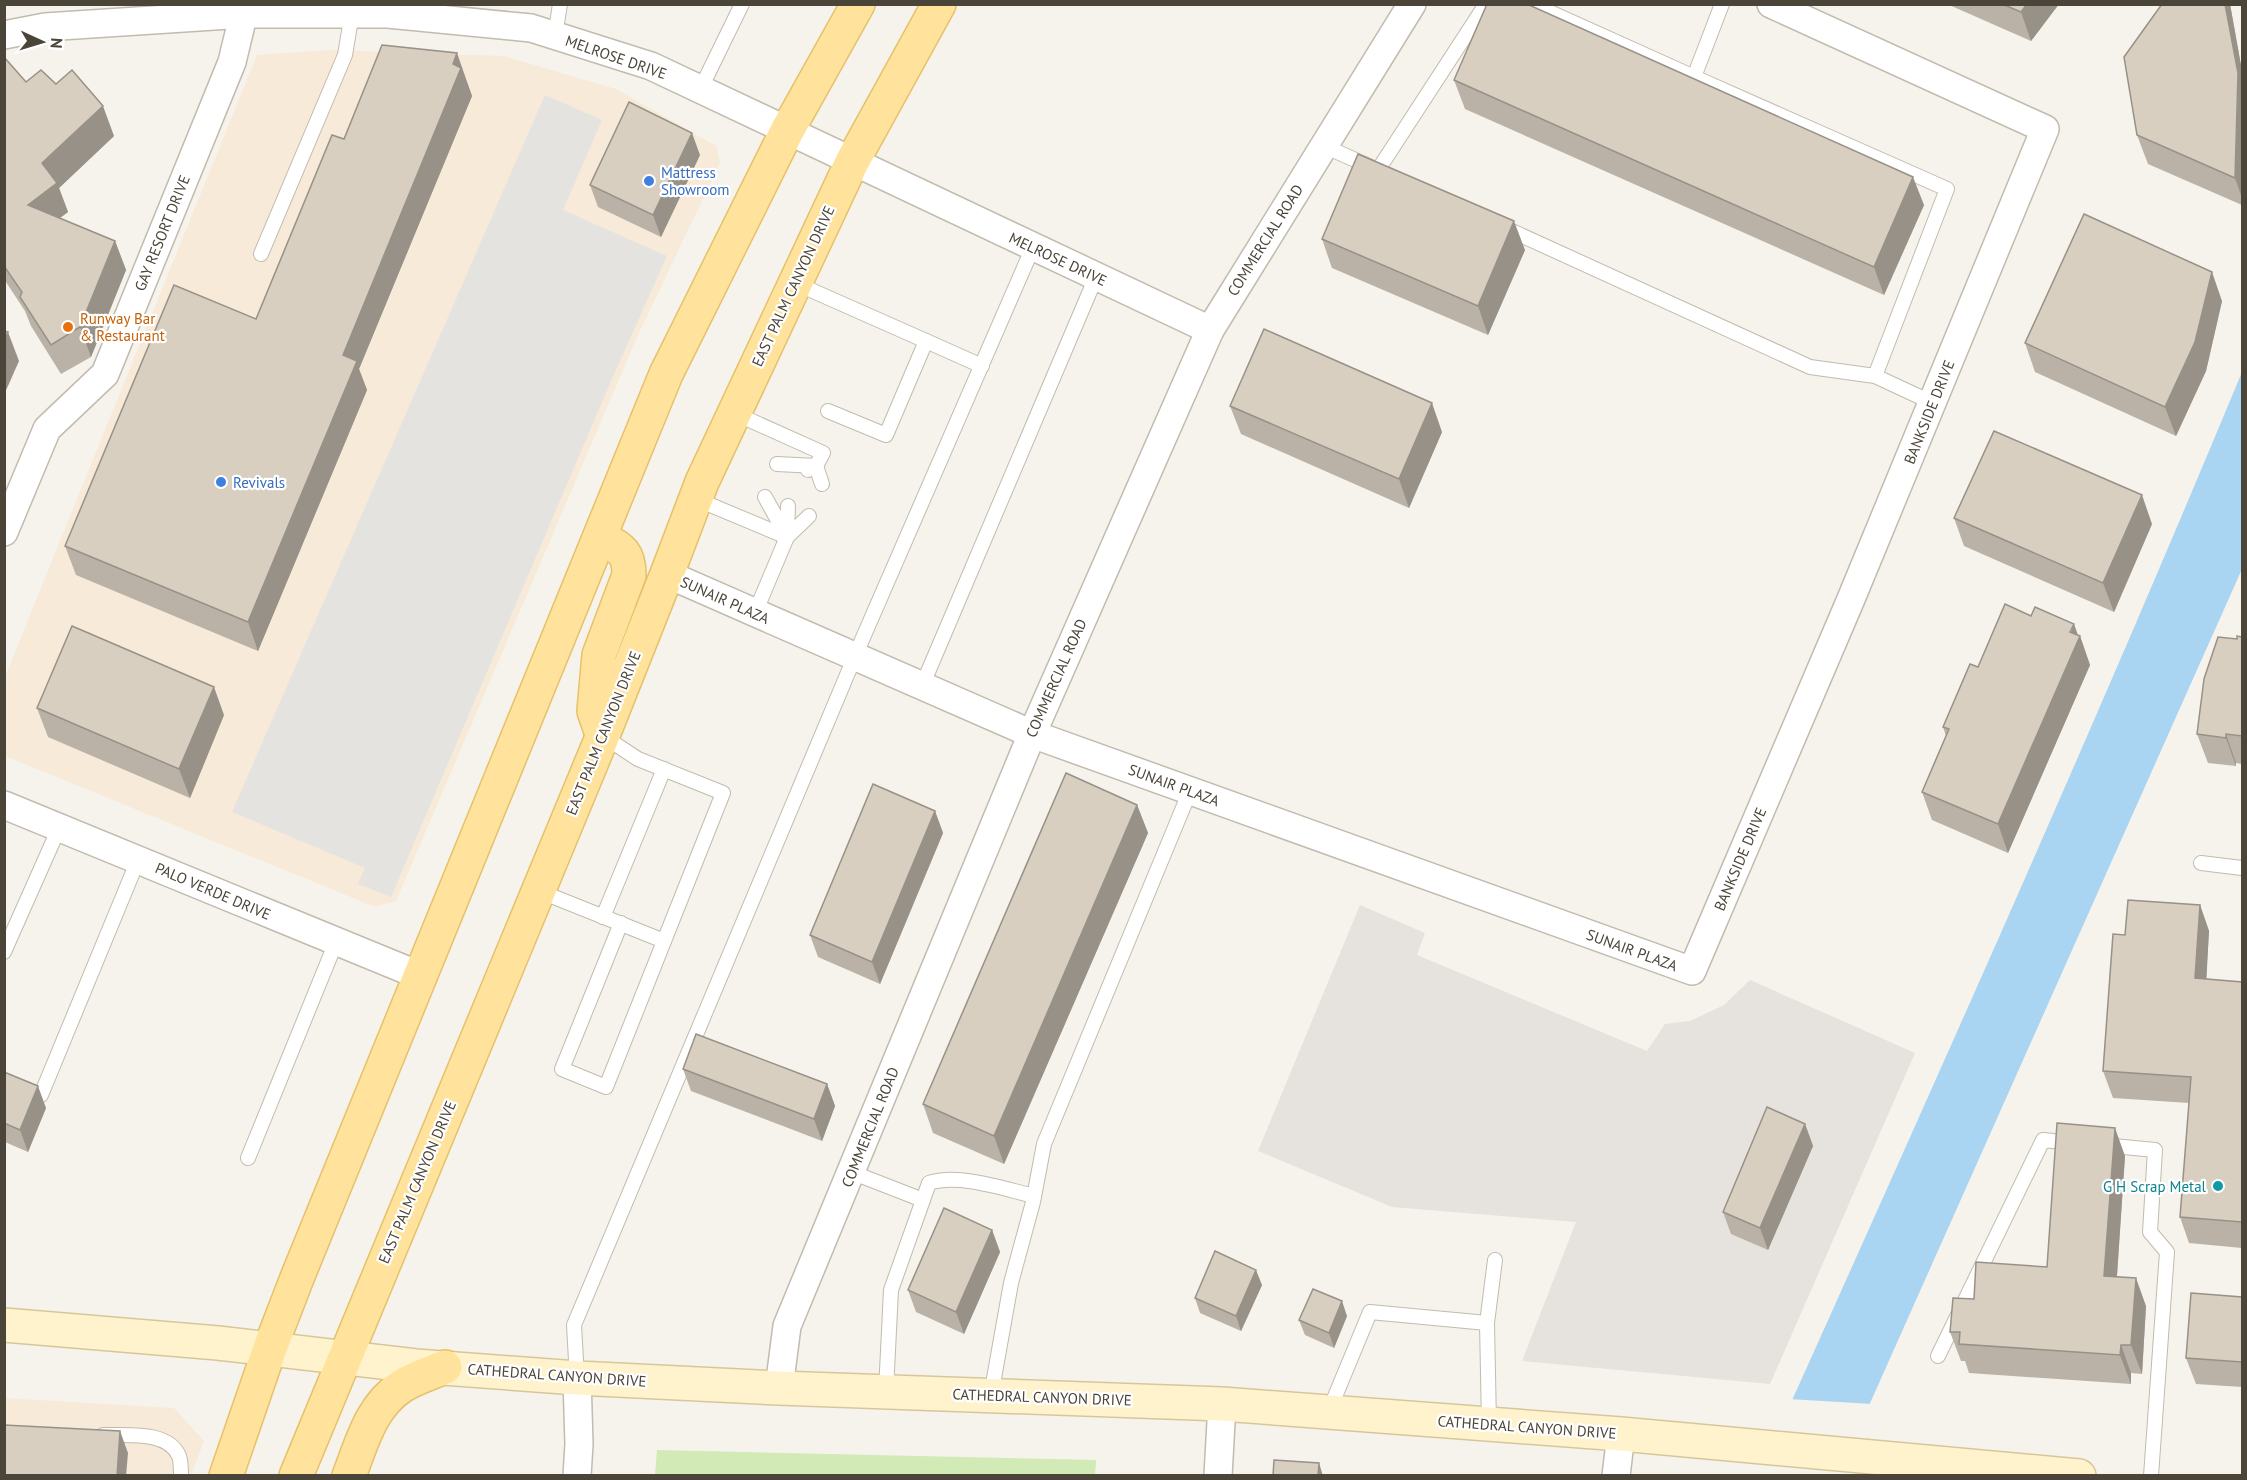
<svg xmlns="http://www.w3.org/2000/svg" width="2247" height="1480" viewBox="0 0 2247 1480" font-family="'PT Sans',sans-serif">
  <style>
    .commercial { fill: #f7ead8 }
    .industrial { fill: #e6e2dd }
    .green { fill: #d2eab5 }
    .parking { fill: #e5e3e0 }
    .water { fill: #a9d4f2 }
    .pier { fill: #f6f3ec }
    .lines { fill: none; stroke-linecap: round; stroke-linejoin: round }
    .lane-casing { stroke: #c2bbae; stroke-width: 16 }
    .street-casing { stroke: #c2bbae; stroke-width: 30 }
    .secondary-casing { stroke: #d6c79b; stroke-width: 36 }
    .primary-casing { stroke: #e6c16a; stroke-width: 36 }
    .lane { stroke: #fff; stroke-width: 14 }
    .street { stroke: #fff; stroke-width: 27 }
    .secondary { stroke: #fff3cd; stroke-width: 33 }
    .primary { stroke: #ffe39c; stroke-width: 33 }
    .wall { fill: #bab2a6 }
    .shaded-wall { fill: #979187 }
    .building { fill: #d8cfc1; stroke: #979187; stroke-width: 1.5 }
    .shop-dot { fill: #3f7fe0; stroke: #fff; stroke-width: 2 }
    .food-dot { fill: #e8710a; stroke: #fff; stroke-width: 2 }
    .culture-dot { fill: #0f9aa8; stroke: #fff; stroke-width: 2 }
    .labels { text-anchor: middle; dominant-baseline: central; stroke-width: 4.5; stroke-linejoin: round; paint-order: stroke }
    .street-label { font-size: 15px; fill: #4b4439; stroke: #fff }
    .shop-label { font-size: 15px; fill: #366cbe; stroke: #fff; text-anchor: start }
    .food-label { font-size: 15px; fill: #c56008; stroke: #fff; text-anchor: start }
    .culture-label { font-size: 15px; fill: #0d838f; stroke: #fff; text-anchor: end }
  </style>
  <rect width="100%" height="100%" fill="#f6f3ec"/>
  <g class="commercial">
    <polygon points="331,50 504,56 616,89 716,146 720,163 638,335 396,901 375,907 5,756 4,679 257,55"/>
    <polygon points="4,1398 174,1408 204,1441 191,1475 5,1475"/>
  </g>
  <polygon class="industrial" points="1360,905 1425,933 1417,955 1647,1051 1665,1024 1690,1021 1724,1005 1750,980 1915,1053 1770,1384 1522,1361 1576,1222 1392,1207 1258,1151"/>
  <polygon class="green" points="657,1450 1096,1460 1096,1461 1095,1476 655,1475"/>
  <polygon class="parking" points="545,95 602,120 563,210 667,256 611,381 391,897 358,884 365,868 232,812"/>
  <path class="water" d="M2242,372V569L1838,1475L1758,1476C1923,1109 2088,743 2242,372Z"/>
  <polygon class="pier" points="1789,1399 1872,1404 1841,1476 1755,1476"/>
  <g class="lines">
    <defs>
      <g id="lane">
        <polyline points="1532,4 1694,77"/>
        <polyline points="1722,4 1694,77 1947,189 1875,376 1933,403"/>
        <polyline points="555,36 560,4"/>
        <polyline points="700,90 742,4"/>
        <polyline points="1324,146 1371,167"/>
        <polyline points="1378,170 1486,4"/>
        <polyline points="1503,227 1810,367 1875,376"/>
        <polyline points="261,254 345,55 352,13"/>
        <polyline points="795,283 926,341 886,435 828,411"/>
        <polyline points="926,341 982,366"/>
        <polyline points="734,413 823,453 816,466 777,464"/>
        <polyline points="808,470 816,466 822,484"/>
        <polyline points="765,497 787,537"/>
        <polyline points="696,499 787,537 755,613"/>
        <polyline points="787,535 788,506"/>
        <polyline points="787,537 809,516"/>
        <polyline points="922,686 1096,277"/>
        <polyline points="603,736 638,759 723,793 606,1087 562,1069 621,923"/>
        <polyline points="2201,863 2242,868"/>
        <polyline points="539,891 664,941"/>
        <polyline points="603,917 664,769"/>
        <polyline points="4,952 59,828"/>
        <polyline points="4,1082 41,1095 138,860"/>
        <polyline points="2103,1145 2155,1150 2150,1232 2167,1252 2151,1476"/>
        <polyline points="248,1158 336,942"/>
        <polyline points="851,1172 923,1200"/>
        <polyline points="1938,1356 2043,1140 2072,1143"/>
        <polyline points="577,1378 574,1325 855,656 1033,247"/>
        <path d="M886,1391L891,1290L929,1183C959,1173 1004,1189 1034,1196"/>
        <polyline points="991,1395 1011,1283 1033,1202 1044,1144 1190,791"/>
        <polyline points="1329,1411 1370,1312 1487,1323"/>
        <polyline points="1489,1424 1487,1323 1495,1260"/>
        <path d="M103,1435C126,1436 168,1430 179,1456C181,1461 181,1470 181,1476"/>
      </g>
      <g id="street">
        <polyline points="4,35 45,27 245,14 388,14 531,28 651,66 1210,330"/>
        <polyline points="4,532 47,429 105,374 232,62 246,4"/>
        <polyline points="667,574 1032,734 1692,971 1851,599 2045,129 1771,4"/>
        <polyline points="4,805 421,976"/>
        <polyline points="779,1388 787,1326 1032,734 1210,330 1412,4"/>
        <polyline points="577,1476 579,1444 577,1378"/>
        <polyline points="1218,1476 1222,1404"/>
        <polyline points="1616,1476 1621,1434"/>
      </g>
      <polyline id="secondary" points="4,1325 218,1343 416,1366 577,1378 779,1388 1222,1404 1621,1434 2079,1476"/>
      <g id="primary">
        <path d="M600,537C619,548 629,550 629,575L599,655L594,711L602,734"/>
        <polyline points="226,1476 270,1348 297,1278 666,374 787,131 858,4"/>
        <polyline points="296,1476 603,735 667,574 702,482 852,162 939,4"/>
        <path d="M349,1476C362,1442 371,1406 402,1386C415,1378 431,1373 445,1367"/>
      </g>
    </defs>
    <use href="#lane" class="lane-casing"/>
    <use href="#street" class="street-casing"/>
    <use href="#secondary" class="secondary-casing"/>
    <use href="#primary" class="primary-casing"/>
    <use href="#lane" class="lane"/>
    <use href="#street" class="street"/>
    <use href="#secondary" class="secondary"/>
    <use href="#primary" class="primary"/>
  </g>
  <g class="wall">
    <polygon points="1947,4 2059,4 2031,41"/>
    <polygon points="2230,4 2242,71 2242,205 2148,164 2137,135"/>
    <polygon points="4,57 26,82 114,136 59,188 68,212 60,218 115,241 126,270 91,357 61,374 31,326 25,311 4,279"/>
    <polygon points="1454,80 1924,205 1884,295 1465,109"/>
    <polygon points="467,82 467,83 472,96 359,369 367,390 258,651 76,575 65,546 256,319 344,139"/>
    <polygon points="700,155 661,237 598,207 590,185"/>
    <polygon points="1322,239 1525,250 1488,335 1332,268"/>
    <polygon points="2222,301 2206,371 2176,436 2035,372 2025,343"/>
    <polygon points="1230,406 1442,432 1409,508 1241,434"/>
    <polygon points="1954,518 2152,524 2114,612 1964,546"/>
    <polygon points="2078,635 2080,636 2090,665 2008,853 1932,820 1922,792 1946,736 1943,727 1978,667"/>
    <polygon points="2242,637 2242,764 2236,763 2236,766 2208,763 2197,734 2237,639"/>
    <polygon points="37,708 224,715 190,798 48,737"/>
    <polygon points="1137,805 1148,833 1004,1164 933,1133 923,1104"/>
    <polygon points="935,811 943,833 880,984 818,957 810,935"/>
    <polygon points="2200,905 2209,931 2206,979 2242,982 2242,1248 2189,1243 2180,1217 2189,1103 2113,1098 2103,1071 2125,935"/>
    <polygon points="683,1069 827,1084 835,1106 822,1141 691,1091"/>
    <polygon points="4,1072 46,1108 28,1152 5,1142"/>
    <polygon points="1805,1124 1813,1146 1768,1250 1731,1234 1723,1212"/>
    <polygon points="2125,1156 2117,1276 2146,1306 2142,1374 2131,1373 2131,1384 1969,1373 1965,1361 1961,1361 1950,1332 1974,1299 2047,1267"/>
    <polygon points="992,1230 1000,1252 964,1334 916,1312 908,1290"/>
    <polygon points="1262,1285 1241,1331 1200,1313 1195,1298"/>
    <polygon points="2242,1297 2242,1387 2196,1384 2186,1358"/>
    <polygon points="1347,1316 1334,1348 1305,1335 1299,1320"/>
  </g>
  <g class="shaded-wall">
    <polygon points="2027,4 2059,4 2031,41 2021,12"/>
    <polygon points="2225,4 2230,4 2242,71 2242,198 2235,178"/>
    <polygon points="457,53 472,96 359,369 367,390 258,651 248,622 343,355"/>
    <polygon points="103,106 114,136 59,188 68,212 38,234 28,205 42,163"/>
    <polygon points="692,133 700,155 661,237 653,215"/>
    <polygon points="1913,177 1924,205 1884,295 1874,267"/>
    <polygon points="1514,221 1525,250 1488,335 1478,306"/>
    <polygon points="115,241 126,270 91,357 80,327"/>
    <polygon points="2212,272 2222,301 2206,371 2176,436 2165,407"/>
    <polygon points="8,332 19,361 4,395 4,341"/>
    <polygon points="1432,403 1442,432 1409,508 1399,479"/>
    <polygon points="2142,495 2152,524 2114,612 2103,583"/>
    <polygon points="2074,624 2079,638 2080,636 2090,665 2008,853 1998,824"/>
    <polygon points="214,687 224,715 190,798 179,769"/>
    <polygon points="2226,734 2236,763 2236,766 2226,738"/>
    <polygon points="1137,805 1148,833 1004,1164 994,1136"/>
    <polygon points="935,811 943,833 880,984 872,962"/>
    <polygon points="2200,905 2209,931 2205,1005 2195,978"/>
    <polygon points="827,1084 835,1106 822,1141 814,1119"/>
    <polygon points="38,1086 46,1108 28,1152 20,1130"/>
    <polygon points="1805,1124 1813,1146 1768,1250 1760,1228"/>
    <polygon points="2115,1128 2125,1156 2115,1304 2104,1276"/>
    <polygon points="992,1230 1000,1252 964,1334 956,1312"/>
    <polygon points="1256,1270 1262,1285 1241,1331 1236,1316"/>
    <polygon points="2136,1278 2146,1306 2142,1374 2131,1345"/>
    <polygon points="1342,1301 1347,1316 1334,1348 1329,1333"/>
    <polygon points="2121,1345 2131,1373 2131,1384 2120,1355"/>
    <polygon points="120,1431 128,1453 126,1476 117,1476"/>
    <polygon points="1319,1463 1323,1476 1318,1476"/>
  </g>
  <g class="building">
    <polygon points="1487,4 1527,4 1913,177 1874,267 1454,80"/>
    <polygon points="2002,4 2027,4 2021,12"/>
    <polygon points="2162,4 2225,4 2238,73 2235,178 2137,135 2124,57"/>
    <polygon points="382,45 457,53 453,64 461,68 343,355 357,361 248,622 65,546 174,285 256,319 332,135 344,139"/>
    <polygon points="4,57 26,82 41,70 56,84 72,70 103,106 42,163 57,183 28,205 115,241 80,327 51,345 20,297 22,292 4,266"/>
    <polygon points="629,102 692,133 653,215 590,185"/>
    <polygon points="1358,154 1514,221 1478,306 1322,239"/>
    <polygon points="2084,214 2212,272 2195,342 2165,407 2025,343"/>
    <polygon points="1264,329 1432,403 1399,479 1230,406"/>
    <polygon points="4,331 8,332 4,341"/>
    <polygon points="1994,431 2142,495 2103,583 1954,518"/>
    <polygon points="2005,604 2031,616 2035,607 2074,624 2070,632 2080,636 1998,824 1922,792 1949,729 1943,727 1970,664 1978,667"/>
    <polygon points="72,626 214,687 179,769 37,708"/>
    <polygon points="2237,636 2242,637 2242,736 2226,734 2226,738 2197,734 2204,679 2218,637 2237,639"/>
    <polygon points="1066,773 1137,805 994,1136 923,1104"/>
    <polygon points="873,784 935,811 872,962 810,935"/>
    <polygon points="2128,900 2200,905 2195,978 2242,982 2242,1222 2180,1217 2191,1077 2103,1071 2113,934 2125,935"/>
    <polygon points="696,1034 827,1084 814,1119 683,1069"/>
    <polygon points="4,1072 38,1086 20,1130 4,1123"/>
    <polygon points="1767,1107 1805,1124 1760,1228 1723,1212"/>
    <polygon points="2057,1123 2115,1128 2104,1276 2136,1278 2131,1345 2121,1345 2120,1355 1959,1344 1960,1332 1950,1332 1953,1298 1974,1299 1976,1262 2047,1267"/>
    <polygon points="944,1208 992,1230 956,1312 908,1290"/>
    <polygon points="1215,1251 1256,1270 1236,1316 1195,1298"/>
    <polygon points="1313,1289 1342,1301 1329,1333 1299,1320"/>
    <polygon points="2191,1293 2242,1297 2242,1362 2186,1358"/>
    <polygon points="4,1425 120,1431 117,1476 4,1476"/>
    <polygon points="1274,1460 1319,1463 1318,1476 1273,1476"/>
  </g>
  <g class="shop-dot">
    <circle cx="649" cy="181" r="6"/>
    <circle cx="221" cy="482" r="6"/>
  </g>
  <circle class="food-dot" cx="68" cy="327" r="6"/>
  <circle class="culture-dot" cx="2218" cy="1186" r="6"/>
  <g class="labels">
    <g class="street-label">
      <text transform="translate(616 57) rotate(19)">MELROSE DRIVE</text>
      <text transform="translate(162 233) rotate(-68)">GAY RESORT DRIVE</text>
      <text transform="translate(1265 240) rotate(-58)">COMMERCIAL ROAD</text>
      <text transform="translate(1058 259) rotate(25)">MELROSE DRIVE</text>
      <text transform="translate(793 286) rotate(-65)">EAST PALM CANYON DRIVE</text>
      <text transform="translate(1929 412) rotate(-68)">BANKSIDE DRIVE</text>
      <text transform="translate(725 600) rotate(24)">SUNAIR PLAZA</text>
      <text transform="translate(1056 678) rotate(-66)">COMMERCIAL ROAD</text>
      <text transform="translate(603 733) rotate(-68)">EAST PALM CANYON DRIVE</text>
      <text transform="translate(1174 785) rotate(20)">SUNAIR PLAZA</text>
      <text transform="translate(1740 859) rotate(-67)">BANKSIDE DRIVE</text>
      <text transform="translate(213 891) rotate(23)">PALO VERDE DRIVE</text>
      <text transform="translate(1632 950) rotate(20)">SUNAIR PLAZA</text>
      <text transform="translate(870 1127) rotate(-68)">COMMERCIAL ROAD</text>
      <text transform="translate(417 1182) rotate(-67)">EAST PALM CANYON DRIVE</text>
      <text transform="translate(557 1375) rotate(4)">CATHEDRAL CANYON DRIVE</text>
      <text transform="translate(1042 1397) rotate(2)">CATHEDRAL CANYON DRIVE</text>
      <text transform="translate(1527 1427) rotate(4)">CATHEDRAL CANYON DRIVE</text>
    </g>
    <g class="shop-label">
      <text x="661" y="172">Mattress<tspan x="661" dy="17">Showroom</tspan></text>
      <text x="233" y="482">Revivals</text>
    </g>
    <g class="food-label">
      <text x="80" y="318">Runway Bar<tspan x="80" dy="17">&amp; Restaurant</tspan></text>
    </g>
    <g class="culture-label">
      <text x="2206" y="1186">G H Scrap Metal</text>
    </g>
  </g>
  <rect width="2247" height="1480" fill="none" stroke="#4b4439" stroke-width="12"/>
  <g transform="translate(42 42) rotate(94)" stroke="#ffffff" stroke-width="4.5" paint-order="stroke">
  <path d="M0-4.5L10 22L0 15L-10 22Z" fill="#4b4439"/>
  <text y="-9" font-size="16" font-weight="bold" text-anchor="middle" fill="#4b4439">N</text>
  </g>
</svg>
